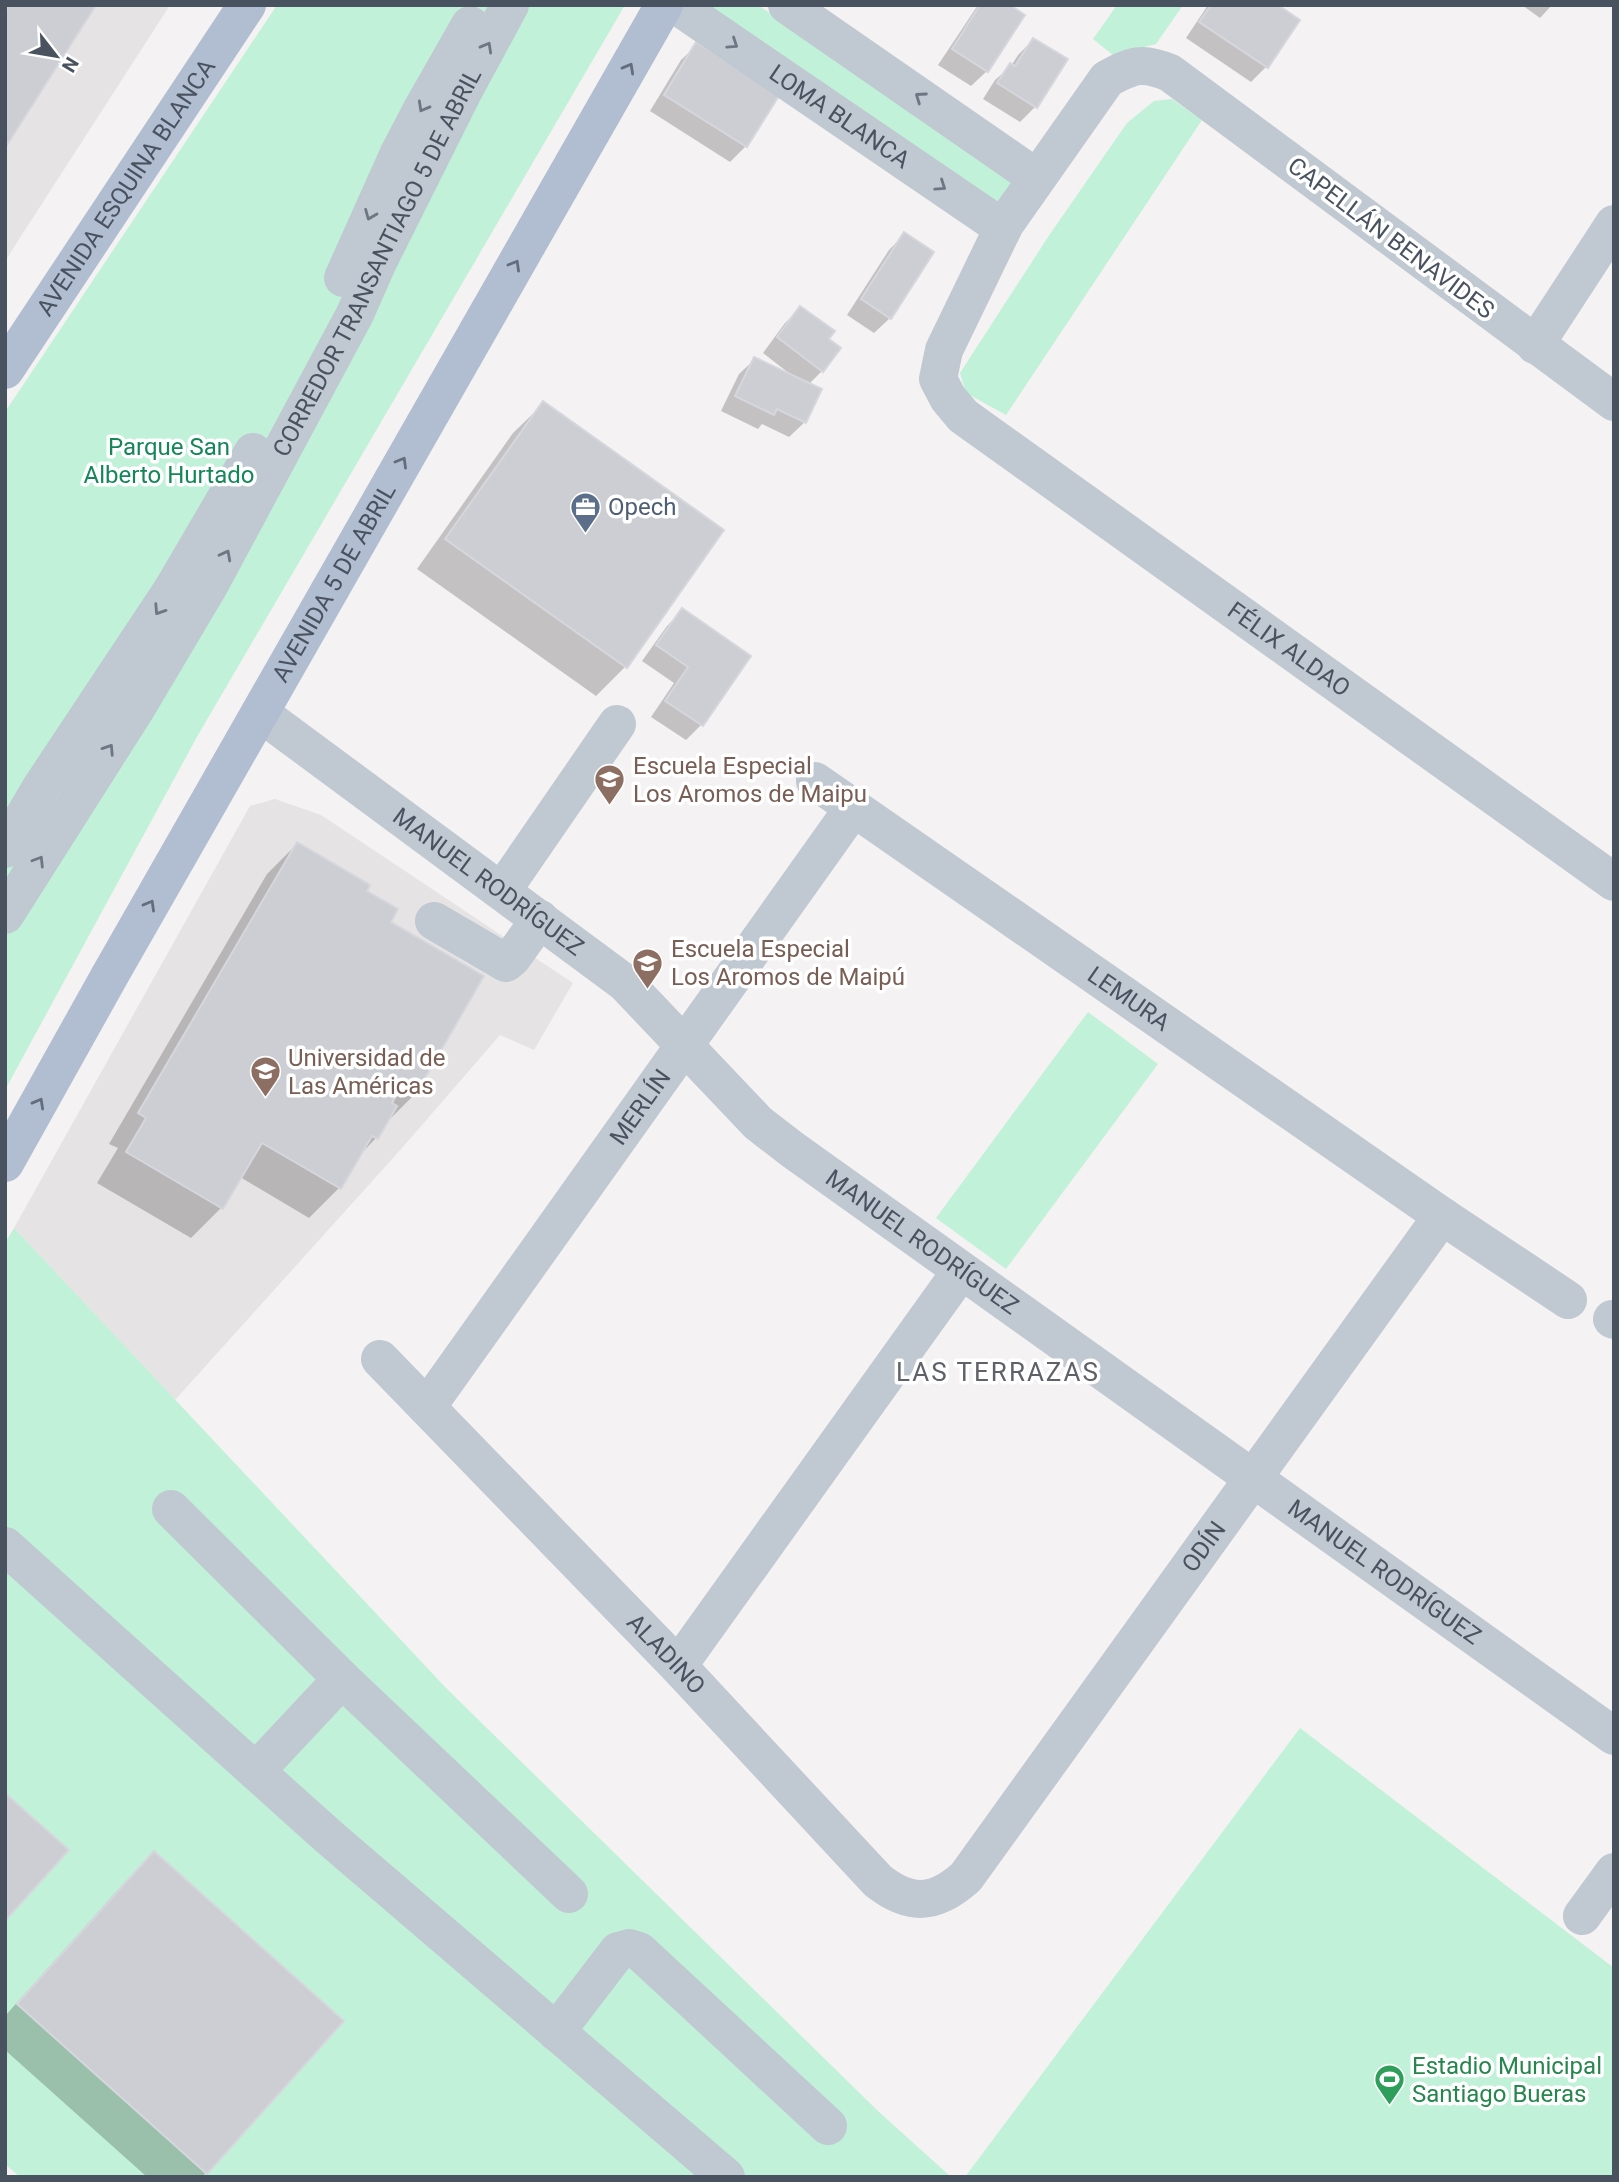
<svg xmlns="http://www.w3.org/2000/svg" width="1619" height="2182" viewBox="0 0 1619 2182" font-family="Roboto,sans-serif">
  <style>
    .education { fill: #e5e3e4 }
    .green { fill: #c1f1d8 }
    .shadow { fill: #0003 }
    .building { fill: #ccced4; stroke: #d6d7dd; stroke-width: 2 }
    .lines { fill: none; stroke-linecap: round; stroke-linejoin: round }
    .minor { stroke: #c0c8d1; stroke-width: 38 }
    .major { stroke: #b1bed1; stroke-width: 38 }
    .oneway { stroke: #6d7682 }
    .oneway2 { stroke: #636e7c }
    .labels { text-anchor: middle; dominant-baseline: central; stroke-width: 7; stroke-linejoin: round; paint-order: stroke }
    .street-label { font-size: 24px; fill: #495360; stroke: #fff }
    .park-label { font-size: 24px; fill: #158658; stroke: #fff }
    .service-label { font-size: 24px; fill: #4e5e75; stroke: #fff; text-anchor: start }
    .education-label { font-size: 24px; fill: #785e54; stroke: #fff; text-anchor: start }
    .leisure-label { font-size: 24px; fill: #27864d; stroke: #fff; text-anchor: start }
    .neighbourhood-label { font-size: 26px; letter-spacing: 2px; fill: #5e6167; stroke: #fff }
  </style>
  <rect width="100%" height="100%" fill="#f4f2f2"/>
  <g class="education">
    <polygon points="5,5 170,5 5,261"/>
    <polygon points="275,799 321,815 573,983 534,1050 500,1035 402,1148 175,1400 14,1228 250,806"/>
  </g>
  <g class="green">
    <polygon points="277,5 625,5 198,735 5,1090 5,412"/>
    <polygon points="707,5 758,5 1014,181 998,204"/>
    <polygon points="1117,5 1183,5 1156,44 1113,55 1093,39"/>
    <polygon points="1172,99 1202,120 1006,415 966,393 960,373 1048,237 1127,123 1154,101"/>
    <polygon points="1088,1012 1158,1064 1006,1269 936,1218"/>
    <polygon points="14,1228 447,1689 879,2112 951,2177 20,2177 5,2164 5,1243"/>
    <polygon points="1300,1728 1614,1968 1614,2177 965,2177"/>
  </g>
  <g class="shadow">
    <polygon points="978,5 1007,5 1022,15 987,71 971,86 938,65"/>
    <polygon points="1208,5 1275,5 1266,67 1251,82 1186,38"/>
    <polygon points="1522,5 1552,5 1540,18"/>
    <polygon points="1033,40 1065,60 1035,107 1020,122 983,99 995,80 1011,66 1018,55"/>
    <polygon points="697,45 777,95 746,146 730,162 650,111 681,60"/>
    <polygon points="905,234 890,318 874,333 847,315 889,250"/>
    <polygon points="801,308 827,339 822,371 809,384 805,422 789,437 762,424 758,429 721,411 739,374 755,359 790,375 790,374 763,353 785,323"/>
    <polygon points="543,404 626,666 596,696 417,569 513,433"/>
    <polygon points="682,611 749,656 701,725 686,740 651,717 674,683 642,661 667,626"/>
    <polygon points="297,844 364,892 388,922 413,1096 385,1124 376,1138 358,1157 339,1188 309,1218 240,1177 221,1208 191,1238 97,1183 118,1148 109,1144 267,874"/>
    <polygon points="154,1853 342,2021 202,2177 147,2177 5,2050 5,2016 124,1883"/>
  </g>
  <g class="building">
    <polygon points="9,5 96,5 5,148 5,12"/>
    <polygon points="980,5 1010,5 1025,15 988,72 952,49"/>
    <polygon points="1211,5 1278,5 1300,20 1268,68 1199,22"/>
    <polygon points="1033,38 1068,59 1037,108 997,83 1010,63 1015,66"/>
    <polygon points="696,42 780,94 747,147 664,95"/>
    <polygon points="904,232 934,252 891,319 861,299"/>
    <polygon points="800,306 835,331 829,339 841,348 823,372 777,337"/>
    <polygon points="754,357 822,389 806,423 777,409 774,415 735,396"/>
    <polygon points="543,401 724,530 627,668 445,539"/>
    <polygon points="682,608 751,656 703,726 665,701 688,667 656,645"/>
    <polygon points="297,842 370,885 367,891 398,909 391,922 484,976 414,1097 400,1089 392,1103 397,1106 378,1139 372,1136 341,1189 262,1143 223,1209 126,1152 146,1118 138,1113"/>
    <polygon points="5,1793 69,1850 5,1921"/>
    <polygon points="154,1851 344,2021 207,2174 17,2004"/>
  </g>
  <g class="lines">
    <g class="minor">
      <path id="s1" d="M676,5L1003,228"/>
      <polyline points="787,5 1037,178"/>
      <polyline points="343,278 399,153 421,111 470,25"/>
      <polyline points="1535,345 1614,224"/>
      <path id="s2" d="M1614,402L1170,73C1142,61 1133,65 1107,79L1005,224L944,350L938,379L948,398L963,416L1614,882"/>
      <path id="s3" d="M260,713L625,983L758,1123L793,1150L1614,1736"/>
      <path id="s4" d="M815,781L1442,1216L1568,1300"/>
      <polyline points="5,849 40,789 172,590 253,452"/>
      <polyline points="502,891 617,724"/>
      <path id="s5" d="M5,915L137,707L210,584L355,314L377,264L463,92L510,5"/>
      <polyline points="434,921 506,963 512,958 540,919"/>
      <polyline points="1612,1319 1614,1320"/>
      <path id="s6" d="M380,1359L678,1666L878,1881C910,1906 935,1905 966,1877L1442,1216"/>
      <path id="s7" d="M427,1407L854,807"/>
      <polyline points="171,1509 342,1679"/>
      <polyline points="5,1546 329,1837 726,2177"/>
      <polyline points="678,1666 961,1271"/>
      <polyline points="256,1771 342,1679 569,1894"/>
      <polyline points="1582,1916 1614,1872"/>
      <polyline points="556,2032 618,1951 629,1948 639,1951 828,2126"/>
    </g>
    <g class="major">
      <path id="s8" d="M5,370L247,5"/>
      <path id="s9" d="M5,1163L110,975L664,5"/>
    </g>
  </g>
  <defs><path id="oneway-chevron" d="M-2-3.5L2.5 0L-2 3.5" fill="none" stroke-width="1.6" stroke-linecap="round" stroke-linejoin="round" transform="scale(1.75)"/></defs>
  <g class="oneway">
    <use href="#oneway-chevron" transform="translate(733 44) rotate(34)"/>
    <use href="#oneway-chevron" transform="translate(487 47) rotate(-61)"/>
    <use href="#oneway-chevron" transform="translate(920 97) rotate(-145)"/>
    <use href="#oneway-chevron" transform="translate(423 107) rotate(119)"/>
    <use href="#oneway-chevron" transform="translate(941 186) rotate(34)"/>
    <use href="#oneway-chevron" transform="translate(370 215) rotate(112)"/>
    <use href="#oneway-chevron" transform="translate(226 555) rotate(-62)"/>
    <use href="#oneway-chevron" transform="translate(159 610) rotate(123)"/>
    <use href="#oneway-chevron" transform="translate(109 749) rotate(-57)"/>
    <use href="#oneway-chevron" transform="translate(39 861) rotate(-58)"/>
  </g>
  <g class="oneway2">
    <use href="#oneway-chevron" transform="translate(629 68) rotate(-61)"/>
    <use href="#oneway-chevron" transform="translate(515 265) rotate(-60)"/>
    <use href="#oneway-chevron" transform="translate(402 462) rotate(-60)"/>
    <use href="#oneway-chevron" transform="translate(150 905) rotate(-60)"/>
    <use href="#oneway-chevron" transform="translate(39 1103) rotate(-61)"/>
  </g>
  <defs>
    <symbol id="office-pin" viewBox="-11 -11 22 30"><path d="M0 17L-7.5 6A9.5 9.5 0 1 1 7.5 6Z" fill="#5c6f8a" stroke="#fff"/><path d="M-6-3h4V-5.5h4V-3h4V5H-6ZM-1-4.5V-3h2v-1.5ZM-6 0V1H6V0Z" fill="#fff"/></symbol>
    <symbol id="school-pin" viewBox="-11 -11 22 30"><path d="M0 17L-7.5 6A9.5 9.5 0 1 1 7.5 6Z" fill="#8d6e63" stroke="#fff"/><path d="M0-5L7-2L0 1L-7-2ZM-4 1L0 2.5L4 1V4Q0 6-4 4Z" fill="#fff"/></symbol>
    <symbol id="university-pin" viewBox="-11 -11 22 30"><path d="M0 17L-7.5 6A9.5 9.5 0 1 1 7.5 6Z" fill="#8d6e63" stroke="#fff"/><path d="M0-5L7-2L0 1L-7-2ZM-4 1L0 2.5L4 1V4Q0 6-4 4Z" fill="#fff"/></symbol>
    <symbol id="stadium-pin" viewBox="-11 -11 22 30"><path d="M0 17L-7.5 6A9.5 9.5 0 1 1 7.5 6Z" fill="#2e9e5b" stroke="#fff"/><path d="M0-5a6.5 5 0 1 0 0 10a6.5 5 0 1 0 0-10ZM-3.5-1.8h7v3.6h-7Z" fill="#fff"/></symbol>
  </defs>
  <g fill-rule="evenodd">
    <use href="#office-pin" x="568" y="490" width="35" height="47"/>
    <use href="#school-pin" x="592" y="762" width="35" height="47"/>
    <use href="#school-pin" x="630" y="946" width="35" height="47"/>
    <use href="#university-pin" x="248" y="1054" width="35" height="47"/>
    <use href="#stadium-pin" x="1372" y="2062" width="35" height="47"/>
  </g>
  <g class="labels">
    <g class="street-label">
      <text stroke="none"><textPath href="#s1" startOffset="198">LOMA BLANCA</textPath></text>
      <text stroke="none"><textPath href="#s8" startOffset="219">AVENIDA ESQUINA BLANCA</textPath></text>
      <text transform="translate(1391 238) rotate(37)">CAPELLÁN BENAVIDES</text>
      <text stroke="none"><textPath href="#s5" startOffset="752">CORREDOR TRANSANTIAGO 5 DE ABRIL</textPath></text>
      <text stroke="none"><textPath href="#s9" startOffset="667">AVENIDA 5 DE ABRIL</textPath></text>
      <text stroke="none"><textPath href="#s2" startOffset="1412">FÉLIX ALDAO</textPath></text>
      <text stroke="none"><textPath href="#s3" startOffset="284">MANUEL RODRÍGUEZ</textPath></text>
      <text stroke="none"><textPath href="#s4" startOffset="382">LEMURA</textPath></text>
      <text stroke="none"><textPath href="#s7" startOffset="368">MERLÍN</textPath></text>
      <text stroke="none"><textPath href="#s3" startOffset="850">MANUEL RODRÍGUEZ</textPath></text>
      <text stroke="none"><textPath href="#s6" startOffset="1227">ODÍN</textPath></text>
      <text stroke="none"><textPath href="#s3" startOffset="1418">MANUEL RODRÍGUEZ</textPath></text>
      <text stroke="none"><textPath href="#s6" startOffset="411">ALADINO</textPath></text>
    </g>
    <g class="park-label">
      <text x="169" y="447">Parque San<tspan x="169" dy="28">Alberto Hurtado</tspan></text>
    </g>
    <g class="service-label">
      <text x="608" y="507">Opech</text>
    </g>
    <g class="education-label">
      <text x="633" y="766">Escuela Especial<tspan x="633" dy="28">Los Aromos de Maipu</tspan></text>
      <text x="671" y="949">Escuela Especial<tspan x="671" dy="28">Los Aromos de Maipú</tspan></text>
      <text x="288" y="1058">Universidad de<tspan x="288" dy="28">Las Américas</tspan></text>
    </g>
    <g class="leisure-label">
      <text x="1412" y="2066">Estadio Municipal<tspan x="1412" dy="28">Santiago Bueras</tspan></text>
    </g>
    <g class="neighbourhood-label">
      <text x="998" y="1372">LAS TERRAZAS</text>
    </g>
  </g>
  <rect width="1619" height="2182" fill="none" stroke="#495360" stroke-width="14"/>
  <g transform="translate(56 56) rotate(121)" stroke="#ffffff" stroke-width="5" paint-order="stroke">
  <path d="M0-5L12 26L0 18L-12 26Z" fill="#495360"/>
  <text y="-10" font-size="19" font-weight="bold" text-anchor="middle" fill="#495360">N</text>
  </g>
</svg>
